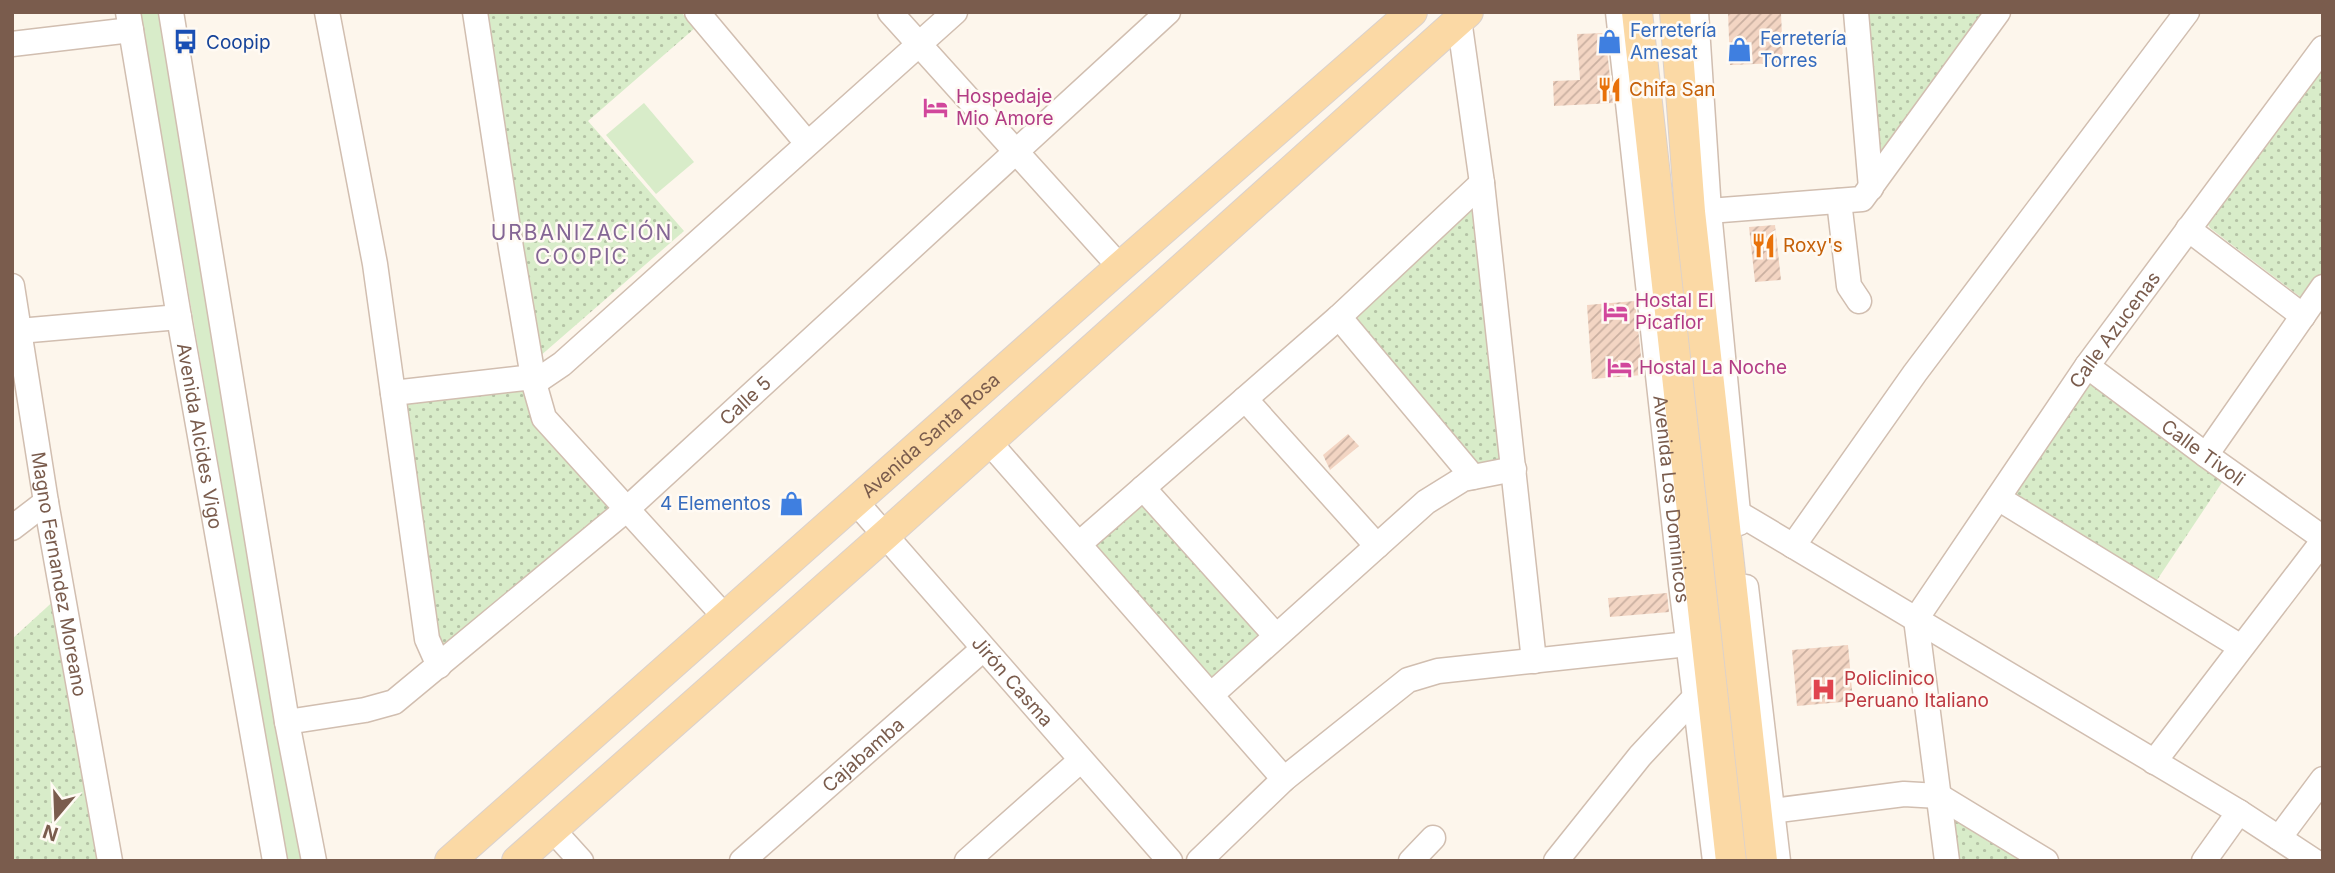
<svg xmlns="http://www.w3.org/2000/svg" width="2335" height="873" viewBox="0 0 2335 873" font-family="Inter,sans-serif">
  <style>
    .grass { fill: #d8ecc9 }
    .park { fill: url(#park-dots) }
    .building { fill: url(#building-hatch) }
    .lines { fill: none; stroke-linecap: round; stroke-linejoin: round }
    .minor-casing { stroke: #d1beb0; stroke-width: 27 }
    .major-casing { stroke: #dad1cd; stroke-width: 32 }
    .minor { stroke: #fff; stroke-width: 24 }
    .major { stroke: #fbd9a5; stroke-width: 30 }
    .labels { text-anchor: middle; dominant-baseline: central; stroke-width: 5; stroke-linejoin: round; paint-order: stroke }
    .shop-label { font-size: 19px; fill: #366cbe; stroke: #fffaf3; text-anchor: start }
    .transit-label { font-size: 19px; fill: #164399; stroke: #fffaf3; text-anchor: start }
    .food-label { font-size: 19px; fill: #c56008; stroke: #fffaf3; text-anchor: start }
    .hotel-label { font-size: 19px; fill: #b23c85; stroke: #fffaf3; text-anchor: start }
    .street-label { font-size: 19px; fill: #7a5c4d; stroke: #fffaf3 }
    .health-label { font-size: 19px; fill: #be3a42; stroke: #fffaf3; text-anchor: start }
    .neighbourhood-label { font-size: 21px; letter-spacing: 2px; fill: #846695; stroke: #fffaf3 }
  </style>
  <defs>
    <pattern id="park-dots" width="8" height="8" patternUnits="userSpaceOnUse" patternTransform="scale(1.75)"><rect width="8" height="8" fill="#d8ecc9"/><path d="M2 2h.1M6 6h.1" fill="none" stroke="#b4c2a5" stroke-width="1.8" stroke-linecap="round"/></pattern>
    <pattern id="building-hatch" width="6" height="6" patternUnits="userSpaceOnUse" patternTransform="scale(1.75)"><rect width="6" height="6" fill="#f3d5c3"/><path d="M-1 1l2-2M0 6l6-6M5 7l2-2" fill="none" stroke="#cab0a1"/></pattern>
  </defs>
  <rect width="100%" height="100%" fill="#fdf6ec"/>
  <g class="grass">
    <polygon points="140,12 159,12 307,861 287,861"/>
    <polygon points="644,103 694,162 656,194 606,135"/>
  </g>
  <g class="park">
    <polygon points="483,12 681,12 695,28 588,121 684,231 539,357"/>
    <polygon points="1864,12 1989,12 1877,165"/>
    <polygon points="2323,68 2323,271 2303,299 2210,228 2206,221"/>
    <polygon points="1476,205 1502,459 1476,467 1350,318"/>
    <polygon points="2091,383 2225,478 2151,589 2008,502"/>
    <polygon points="530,384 616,504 440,661 398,398"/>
    <polygon points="1143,498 1263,636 1212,684 1091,544"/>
    <polygon points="58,597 102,861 12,861 12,639"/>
    <polygon points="1954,816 2028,861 1959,861"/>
  </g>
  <g class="building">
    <polygon points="1728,12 1781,12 1783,63 1730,65"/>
    <polygon points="1605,33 1613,103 1554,106 1553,81 1580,80 1577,34"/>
    <polygon points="1775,225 1781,280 1755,282 1749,227"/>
    <polygon points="1635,301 1643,375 1592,379 1587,305"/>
    <polygon points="1348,434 1359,446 1330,470 1323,455"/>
    <polygon points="1667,593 1669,612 1610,617 1608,598"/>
    <polygon points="1848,645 1853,701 1797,706 1792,650"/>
  </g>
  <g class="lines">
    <defs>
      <g id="minor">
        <path id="s1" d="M128,12L179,317L275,861"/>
        <polyline points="171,12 287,722 314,861"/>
        <polyline points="327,12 375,264 427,639 439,666"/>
        <polyline points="475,12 511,248 534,383 544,418 726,618"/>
        <polyline points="697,12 807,143"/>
        <polyline points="890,12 1120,267"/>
        <polyline points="1458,12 1482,183 1534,661"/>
        <path id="s2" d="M1618,12L1681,584L1715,861"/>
        <polyline points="1696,12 1709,211 1739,523"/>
        <polyline points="1856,12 1871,188"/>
        <polyline points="12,44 131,30"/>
        <polyline points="1839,201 1849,286 1859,301"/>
        <polyline points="1709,211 1862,199 1998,12"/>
        <polyline points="2188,229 2303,316"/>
        <path id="s3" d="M12,286L46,502L110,861"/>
        <polyline points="1339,317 1473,477"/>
        <polyline points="12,336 19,331 179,317"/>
        <path id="s4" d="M2087,366L2206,455L2323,538"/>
        <polyline points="534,383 562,364 955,12"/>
        <polyline points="393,393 533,377"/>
        <polyline points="1245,399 1377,546"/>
        <polyline points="989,442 1284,779"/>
        <polyline points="2206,455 2323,287"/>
        <polyline points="1143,488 1276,636"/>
        <polyline points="1998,498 2241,647"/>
        <path id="s5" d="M856,502L1170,861"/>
        <polyline points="1738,513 2239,812 2314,861"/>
        <polyline points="12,528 46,502"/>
        <polyline points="1079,544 1339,317 1482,183"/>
        <polyline points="1793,546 1915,373 2187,12"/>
        <polyline points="1746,587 1778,861"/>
        <polyline points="1211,695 1426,502 1463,479 1514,469"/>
        <path id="s6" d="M287,722L365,710L394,702L627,509L1168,12"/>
        <polyline points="2154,762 2323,541"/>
        <polyline points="1772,811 1904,794 1939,796 2046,861"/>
        <polyline points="552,829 581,861"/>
        <polyline points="2279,838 2323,779"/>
        <path id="s7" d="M742,861L983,649"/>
        <polyline points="967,861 1081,760"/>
        <polyline points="1199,861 1284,779 1408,680 1438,671 1688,644"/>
        <polyline points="1411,861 1433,838"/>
        <polyline points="1556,861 1640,756 1695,697"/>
        <path id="s8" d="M1947,861L1916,619L2087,366L2323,48"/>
        <polyline points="2204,861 2239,812"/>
      </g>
      <g id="major">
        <path d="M1637,12C1670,295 1697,578 1731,861"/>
        <polyline points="1675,12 1690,212 1762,861"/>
        <path id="s9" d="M450,861L1120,267L1412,12"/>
        <polyline points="517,861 884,536 1468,12"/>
      </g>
    </defs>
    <use href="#minor" class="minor-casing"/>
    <use href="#major" class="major-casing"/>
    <use href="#minor" class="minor"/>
    <use href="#major" class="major"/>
  </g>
  <defs>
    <symbol id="shop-bare" viewBox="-9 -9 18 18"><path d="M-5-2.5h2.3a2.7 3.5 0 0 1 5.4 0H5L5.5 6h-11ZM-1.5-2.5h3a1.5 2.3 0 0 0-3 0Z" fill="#3f7fe0" stroke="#fffaf3" stroke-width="2.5" paint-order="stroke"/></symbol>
    <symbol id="bus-bare" viewBox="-9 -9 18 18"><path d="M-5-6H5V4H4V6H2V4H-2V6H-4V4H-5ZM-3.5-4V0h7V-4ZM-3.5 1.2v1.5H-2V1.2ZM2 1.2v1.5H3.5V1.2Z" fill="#1a4fb4" stroke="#fffaf3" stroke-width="2.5" paint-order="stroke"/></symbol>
    <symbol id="restaurant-bare" viewBox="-9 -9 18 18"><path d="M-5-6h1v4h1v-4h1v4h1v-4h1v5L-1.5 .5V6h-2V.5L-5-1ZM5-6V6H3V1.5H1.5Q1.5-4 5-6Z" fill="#e8710a" stroke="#fffaf3" stroke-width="2.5" paint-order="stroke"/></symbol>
    <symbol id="hotel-bare" viewBox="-9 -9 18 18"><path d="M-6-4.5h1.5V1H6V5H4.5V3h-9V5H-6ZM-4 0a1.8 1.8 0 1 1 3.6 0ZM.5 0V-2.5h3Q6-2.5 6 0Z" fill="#d1479c" stroke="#fffaf3" stroke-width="2.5" paint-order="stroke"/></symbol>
    <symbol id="hospital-bare" viewBox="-9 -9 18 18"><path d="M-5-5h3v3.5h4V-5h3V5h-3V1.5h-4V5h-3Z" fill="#e0444e" stroke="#fffaf3" stroke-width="2.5" paint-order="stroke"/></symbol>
  </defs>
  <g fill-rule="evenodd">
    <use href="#shop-bare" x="1592" y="24" width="35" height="35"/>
    <use href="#bus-bare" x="168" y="24" width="35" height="35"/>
    <use href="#shop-bare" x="1722" y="32" width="35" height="35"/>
    <use href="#restaurant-bare" x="1592" y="72" width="35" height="35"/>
    <use href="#hotel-bare" x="918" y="90" width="35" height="35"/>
    <use href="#restaurant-bare" x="1746" y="228" width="35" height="35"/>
    <use href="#hotel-bare" x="1598" y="294" width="35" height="35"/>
    <use href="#hotel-bare" x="1602" y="350" width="35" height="35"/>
    <use href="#shop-bare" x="774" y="486" width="35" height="35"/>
    <use href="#hospital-bare" x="1806" y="672" width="35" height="35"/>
  </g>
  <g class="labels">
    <g class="shop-label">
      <text x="1630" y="30">Ferretería<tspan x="1630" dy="22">Amesat</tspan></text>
      <text x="1760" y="38">Ferretería<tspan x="1760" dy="22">Torres</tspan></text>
      <text x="771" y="503" text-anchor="end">4 Elementos</text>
    </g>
    <g class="transit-label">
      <text x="206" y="42">Coopip</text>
    </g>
    <g class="food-label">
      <text x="1629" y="89">Chifa San</text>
      <text x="1783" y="245">Roxy's</text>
    </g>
    <g class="hotel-label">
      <text x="956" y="96">Hospedaje<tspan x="956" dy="22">Mio Amore</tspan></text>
      <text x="1635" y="300">Hostal El<tspan x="1635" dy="22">Picaflor</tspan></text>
      <text x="1639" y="367">Hostal La Noche</text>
    </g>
    <g class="street-label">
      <text stroke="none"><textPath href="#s8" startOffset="595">Calle Azucenas</textPath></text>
      <text stroke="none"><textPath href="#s6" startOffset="572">Calle 5</textPath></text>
      <text stroke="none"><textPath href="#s9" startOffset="642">Avenida Santa Rosa</textPath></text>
      <text stroke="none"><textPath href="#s1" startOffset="430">Avenida Alcides Vigo</textPath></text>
      <text stroke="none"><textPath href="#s4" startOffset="145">Calle Tivoli</textPath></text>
      <text stroke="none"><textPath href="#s2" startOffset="490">Avenida Los Dominicos</textPath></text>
      <text stroke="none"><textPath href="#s3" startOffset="292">Magno Fernandez Moreano</textPath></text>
      <text stroke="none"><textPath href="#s5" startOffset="238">Jirón Casma</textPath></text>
      <text stroke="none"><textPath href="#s7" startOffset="161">Cajabamba</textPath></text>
    </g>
    <g class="health-label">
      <text x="1844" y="678">Policlinico<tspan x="1844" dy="22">Peruano Italiano</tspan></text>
    </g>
    <g class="neighbourhood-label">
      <text x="582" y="232">URBANIZACIÓN<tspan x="582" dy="24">COOPIC</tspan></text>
    </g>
  </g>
  <rect width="2335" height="873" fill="none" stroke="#7a5c4d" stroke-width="28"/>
  <g transform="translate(56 817) rotate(199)" stroke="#fffaf3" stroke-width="5" paint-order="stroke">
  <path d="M0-5L12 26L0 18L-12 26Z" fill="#7a5c4d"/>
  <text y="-10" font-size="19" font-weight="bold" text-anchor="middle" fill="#7a5c4d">N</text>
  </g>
</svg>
